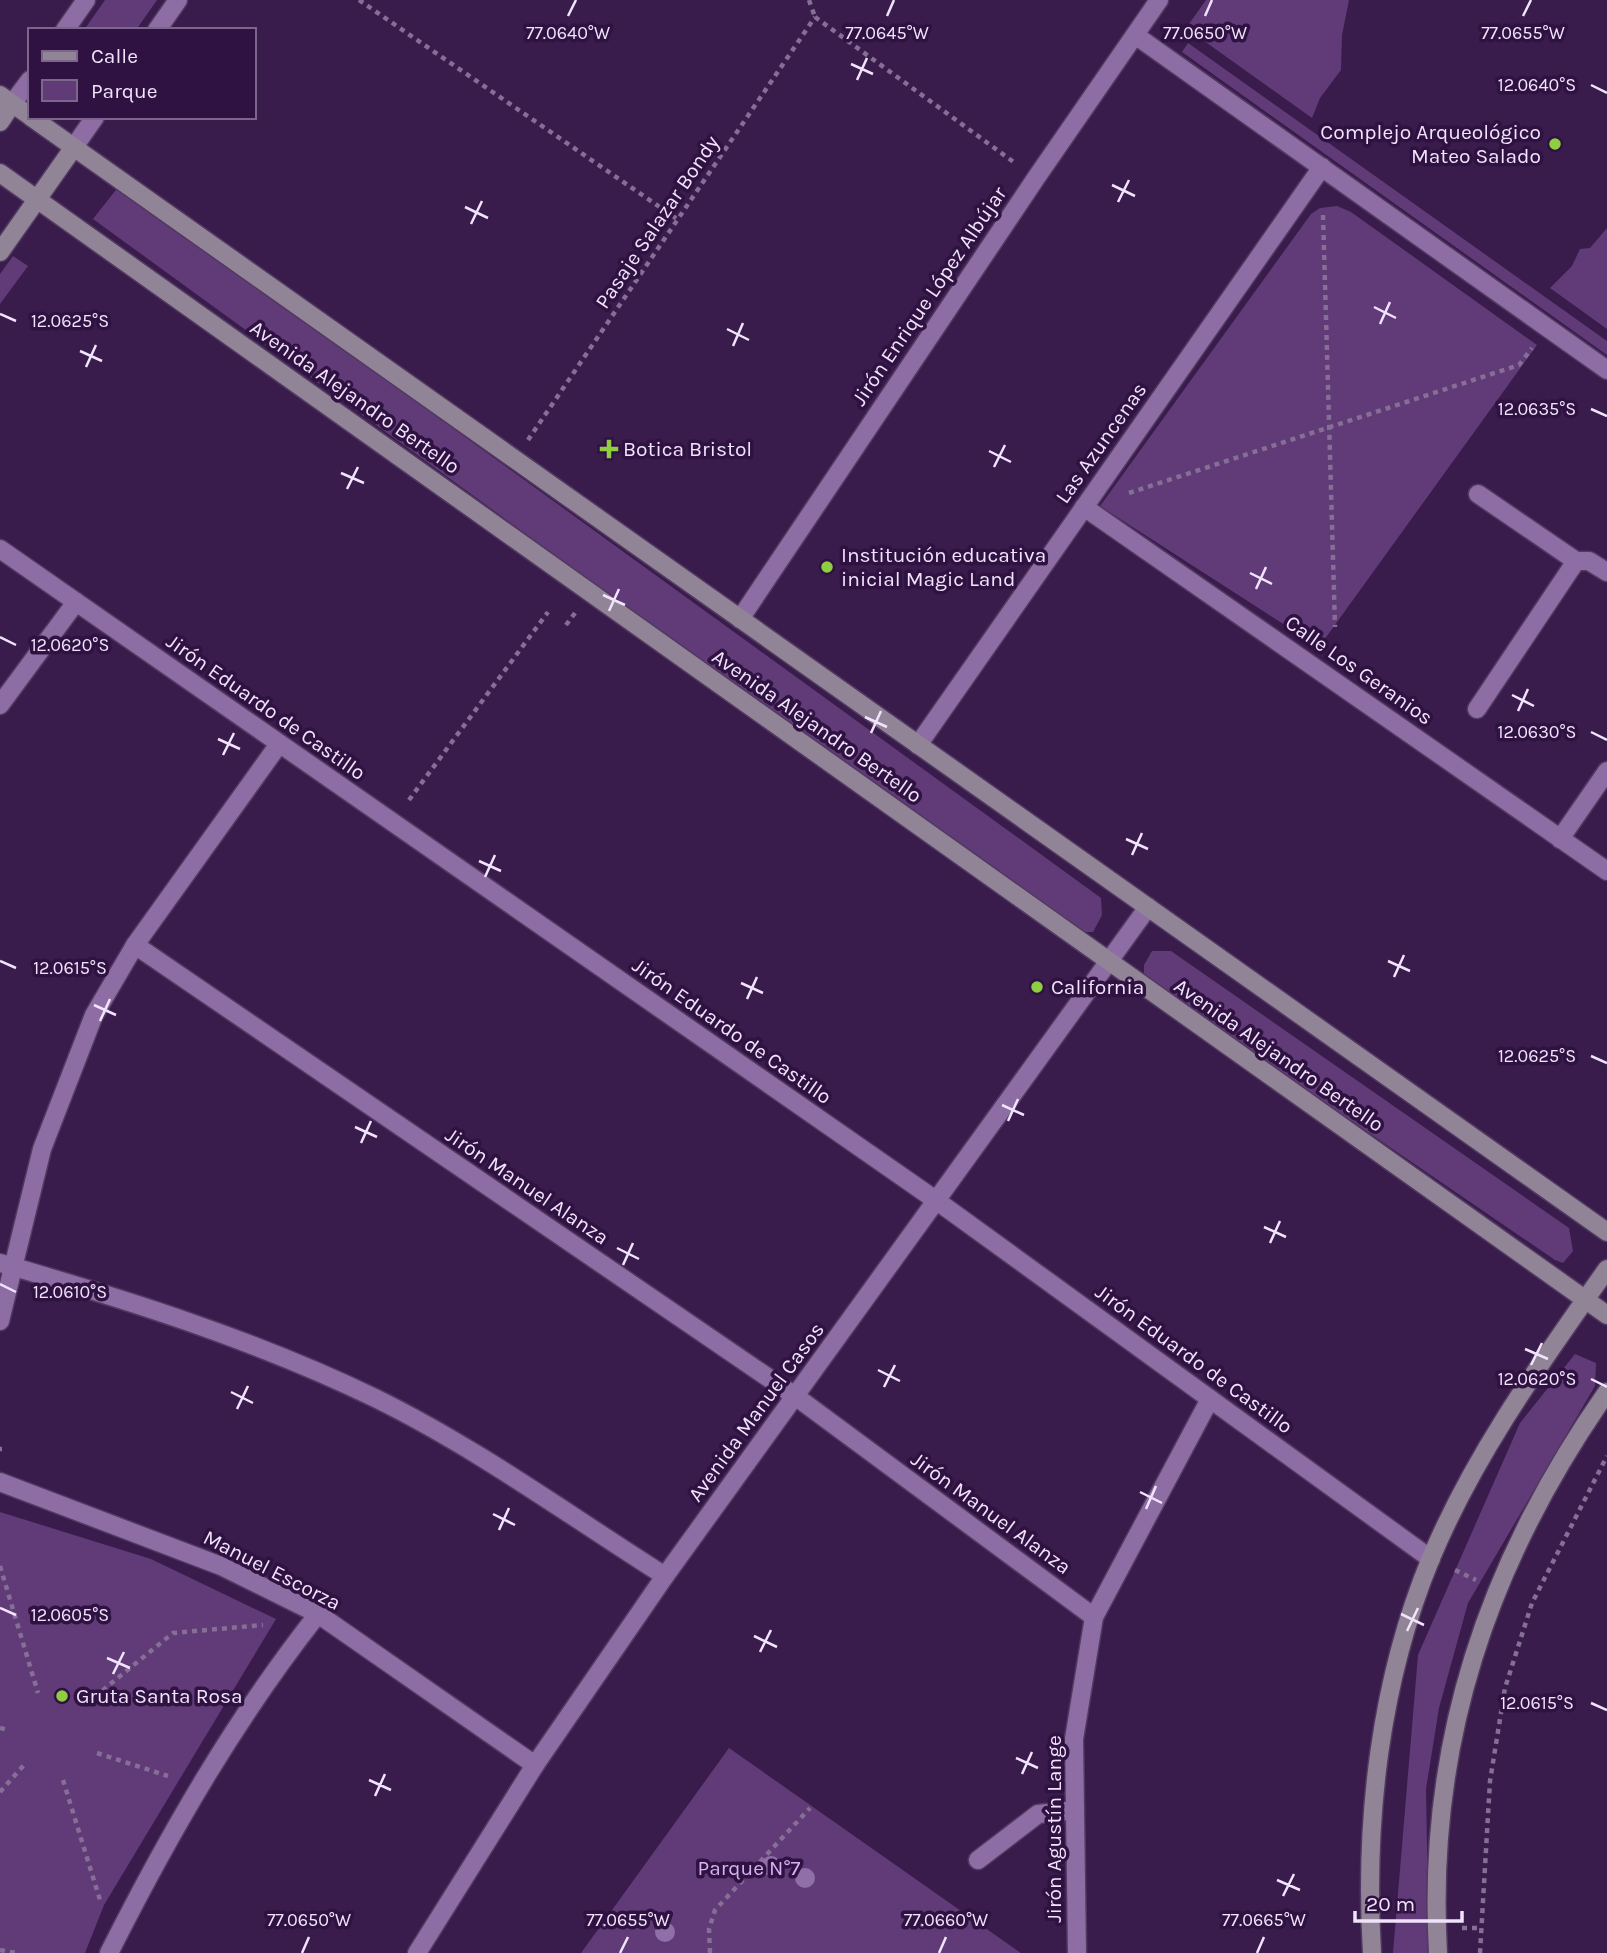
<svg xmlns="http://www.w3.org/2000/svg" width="1607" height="1953" viewBox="0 0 1607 1953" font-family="Karla,sans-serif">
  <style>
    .green { fill: #603b78 }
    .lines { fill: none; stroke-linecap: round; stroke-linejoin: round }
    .lane-casing { stroke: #523961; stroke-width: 21 }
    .street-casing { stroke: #523961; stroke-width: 21 }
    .secondary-casing { stroke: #523961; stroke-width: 21 }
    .path { stroke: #856f95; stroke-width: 4.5; stroke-dasharray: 5 5; stroke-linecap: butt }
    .lane { stroke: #8d6da3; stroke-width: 18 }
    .street { stroke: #8d6da3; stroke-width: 18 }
    .secondary { stroke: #918497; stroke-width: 18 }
    .tree { fill: #906ea8 }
    .ticks { fill: none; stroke: #f0e3fb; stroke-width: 2.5 }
    .poi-dot { fill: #8fcd41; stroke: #2f1241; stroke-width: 2.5 }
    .labels { text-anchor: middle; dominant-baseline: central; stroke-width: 7; stroke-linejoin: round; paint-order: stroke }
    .poi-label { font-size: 21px; fill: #f0e3fb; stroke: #2f1241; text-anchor: start }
    .street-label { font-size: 21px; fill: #f0e3fb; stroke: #2f1241 }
    .park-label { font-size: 21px; fill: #d7b1f3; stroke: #2f1241 }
    .ticks-label { font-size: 18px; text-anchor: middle; fill: #f0e3fb; stroke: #2f1241; stroke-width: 7; stroke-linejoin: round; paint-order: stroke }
  </style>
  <rect width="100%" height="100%" fill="#391c4c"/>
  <g class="green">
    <polygon points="105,0 157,0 136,30 84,30"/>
    <polygon points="1206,0 1349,0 1342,35 1341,70 1320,98 1312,118 1186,28"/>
    <polygon points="1188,43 1607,341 1607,355 1182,52"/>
    <polygon points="119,186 1101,898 1102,915 1093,932 1073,932 93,219"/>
    <polygon points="1337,206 1351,212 1537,345 1319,647 1100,506 1311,214 1320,208"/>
    <polygon points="1607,228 1607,329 1550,288 1572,266 1580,249 1590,248"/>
    <polygon points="13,256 28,266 0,304 0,274"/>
    <polygon points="1152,951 1171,951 1569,1228 1573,1251 1563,1263 1555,1260 1144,979 1144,965"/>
    <polygon points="1575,1354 1596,1363 1595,1386 1468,1603 1439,1708 1426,1789 1429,1953 1393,1953 1418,1655 1520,1423"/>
    <polygon points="0,1512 151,1559 276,1619 104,1905 85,1953 0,1953"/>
    <polygon points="729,1748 1021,1953 581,1953"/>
  </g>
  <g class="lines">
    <defs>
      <g id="lane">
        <polyline points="1478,494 1576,561"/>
        <polyline points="1477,709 1576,561 1589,561 1607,572"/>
        <polyline points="978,1860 1038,1814 1075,1810"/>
      </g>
      <g id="street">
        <polyline points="65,30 86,0"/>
        <polyline points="157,30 178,0"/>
        <polyline points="1135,35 1607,370"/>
        <polyline points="12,104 30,80"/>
        <polyline points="74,147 95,117"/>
        <polyline points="1084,507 1607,871"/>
        <polyline points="0,549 937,1201 1431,1559"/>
        <polyline points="740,619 1036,178 1159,0"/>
        <polyline points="0,705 76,602"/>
        <polyline points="918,745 1322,167"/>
        <polyline points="1560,839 1607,771"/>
        <polyline points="135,945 795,1396 1094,1617"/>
        <path d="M0,1263C128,1300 255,1340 375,1398C477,1448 570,1516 665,1576"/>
        <polyline points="0,1321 42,1149 94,1015 135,945 279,744"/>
        <polyline points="0,1482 221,1566 318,1614 535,1765"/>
        <path d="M109,1953C169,1834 235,1719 318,1614"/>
        <polyline points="417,1953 535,1765 665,1576 1148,907"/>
        <polyline points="1077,1953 1074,1739 1094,1617 1210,1399"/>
      </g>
      <g id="secondary">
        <polyline points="0,95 30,116"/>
        <polyline points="31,117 1607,1232"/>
        <polyline points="0,122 12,104"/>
        <polyline points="0,173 1607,1315"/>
        <polyline points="0,252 74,147"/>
        <path d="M1372,1953C1364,1821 1380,1681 1431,1558C1475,1453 1542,1361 1607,1269"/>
        <path d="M1438,1953C1426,1744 1488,1562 1607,1392"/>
      </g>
    </defs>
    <use href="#lane" class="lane-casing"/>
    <use href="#street" class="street-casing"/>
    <use href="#secondary" class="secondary-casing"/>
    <g class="path">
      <polyline points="359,0 680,221"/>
      <polyline points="809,0 815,17"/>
      <polyline points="815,17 1015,163"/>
      <polyline points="1323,215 1335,627"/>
      <polyline points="528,440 815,17"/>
      <polyline points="1129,493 1519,365 1532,348"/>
      <polyline points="566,625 575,613"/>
      <polyline points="409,800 548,612"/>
      <polyline points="0,1449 2,1449"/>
      <polyline points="0,1566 38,1693"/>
      <polyline points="1455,1570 1476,1580"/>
      <polyline points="87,1703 173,1633 263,1625"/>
      <polyline points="0,1728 9,1730"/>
      <polyline points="97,1753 168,1776"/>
      <polyline points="63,1780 100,1900"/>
      <polyline points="0,1792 24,1765"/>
      <polyline points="1462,1928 1481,1928"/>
      <polyline points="0,1950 16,1953"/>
      <polyline points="710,1953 709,1929 715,1910 810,1808"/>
      <polyline points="1480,1953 1490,1781 1505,1688 1532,1603 1607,1456"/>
    </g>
    <use href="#lane" class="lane"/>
    <use href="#street" class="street"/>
    <use href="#secondary" class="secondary"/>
  </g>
  <g class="tree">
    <circle cx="771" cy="1866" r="10"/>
    <circle cx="805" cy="1878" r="10"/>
    <circle cx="665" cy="1932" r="10"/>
  </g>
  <path class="ticks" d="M568,16L576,0M887,16L894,0M1205,16L1212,0M1523,16L1531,0M851,64L873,74M857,80L867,58M1591,85L1607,93M1112,185L1135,196M1118,202L1129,180M465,207L488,218M471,224L482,201M1374,307L1396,318M0,314L16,321M1380,324L1390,302M727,329L749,340M733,346L743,323M80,351L102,361M86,367L96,345M1591,409L1607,416M989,451L1011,462M994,467L1005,445M341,473L364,483M347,489L358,467M1250,573L1272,584M1256,589L1266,567M603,595L625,605M609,611L619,589M0,637L16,645M1512,695L1534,706M1518,711L1528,689M865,717L887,727M1591,732L1607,740M871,733L881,711M218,739L240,749M223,755L234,733M1126,839L1148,849M1132,855L1142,833M479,861L501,871M485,877L495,855M0,961L16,968M1388,961L1410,971M1394,977L1404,955M741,983L763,993M747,999L757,977M94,1005L116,1015M100,1021L110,999M1591,1056L1607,1063M1002,1105L1024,1115M1008,1121L1018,1099M355,1127L377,1137M361,1143L371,1121M1264,1227L1286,1237M1270,1243L1280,1221M617,1248L639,1259M623,1265L633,1243M0,1284L16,1292M1525,1349L1548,1359M1531,1365L1542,1343M878,1370L900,1381M1591,1379L1607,1387M884,1387L895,1365M231,1392L253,1403M237,1409L248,1386M1140,1492L1162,1503M1146,1509L1156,1486M493,1514L515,1525M499,1530L509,1508M0,1608L16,1615M1401,1614L1424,1625M1407,1631L1418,1608M754,1636L777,1647M760,1652L771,1630M107,1658L130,1668M113,1674L124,1652M1591,1703L1607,1710M1016,1758L1038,1768M1022,1774L1032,1752M369,1780L391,1790M375,1796L385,1774M1277,1880L1300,1890M1283,1896L1294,1874M302,1953L309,1937M620,1953L628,1937M939,1953L946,1937M1257,1953L1264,1937"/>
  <g class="poi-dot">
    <circle cx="1555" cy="144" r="7"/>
    <path d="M605.5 438.5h7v7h7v7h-7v7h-7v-7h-7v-7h7z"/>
    <circle cx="827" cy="567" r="7"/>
    <circle cx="1037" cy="987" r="7"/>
    <circle cx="62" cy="1696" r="7"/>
  </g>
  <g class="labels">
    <g class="poi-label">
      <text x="1541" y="132" text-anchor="end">Complejo Arqueológico<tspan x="1541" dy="24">Mateo Salado</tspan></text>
      <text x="623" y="449">Botica Bristol</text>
      <text x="841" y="555">Institución educativa<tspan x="841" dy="24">inicial Magic Land</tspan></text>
      <text x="1051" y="987">California</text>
      <text x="76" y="1696">Gruta Santa Rosa</text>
    </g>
    <g class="street-label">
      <text transform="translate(657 222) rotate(-56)">Pasaje Salazar Bondy</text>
      <text transform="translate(929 296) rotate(-56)">Jirón Enrique López Albújar</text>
      <text transform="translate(355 397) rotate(35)">Avenida Alejandro Bertello</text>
      <text transform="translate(1101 443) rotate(-55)">Las Azuncenas</text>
      <text transform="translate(1359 670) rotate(35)">Calle Los Geranios</text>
      <text transform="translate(266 707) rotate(35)">Jirón Eduardo de Castillo</text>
      <text transform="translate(817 726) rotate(35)">Avenida Alejandro Bertello</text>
      <text transform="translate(732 1031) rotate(35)">Jirón Eduardo de Castillo</text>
      <text transform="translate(1279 1055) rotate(35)">Avenida Alejandro Bertello</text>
      <text transform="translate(527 1186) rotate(34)">Jirón Manuel Alanza</text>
      <text transform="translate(1194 1359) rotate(36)">Jirón Eduardo de Castillo</text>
      <text transform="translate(756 1412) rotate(-54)">Avenida Manuel Casos</text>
      <text transform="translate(991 1513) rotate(36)">Jirón Manuel Alanza</text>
      <text transform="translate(272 1570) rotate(27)">Manuel Escorza</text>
      <text transform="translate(1054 1829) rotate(-90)">Jirón Agustín Lange</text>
    </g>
    <g class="park-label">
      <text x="749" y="1868">Parque N°7</text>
    </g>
  </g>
  <g class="ticks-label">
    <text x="1205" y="39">77.0650°W</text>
    <text x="1523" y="39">77.0655°W</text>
    <text x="568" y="39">77.0640°W</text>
    <text x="887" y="39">77.0645°W</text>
    <text x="1537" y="91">12.0640°S</text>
    <text x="70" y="327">12.0625°S</text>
    <text x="1537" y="415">12.0635°S</text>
    <text x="70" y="651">12.0620°S</text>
    <text x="1537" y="738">12.0630°S</text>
    <text x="70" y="974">12.0615°S</text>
    <text x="1537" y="1062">12.0625°S</text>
    <text x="70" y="1298">12.0610°S</text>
    <text x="1537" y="1385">12.0620°S</text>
    <text x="70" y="1621">12.0605°S</text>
    <text x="1537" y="1709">12.0615°S</text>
    <text x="309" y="1926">77.0650°W</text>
    <text x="628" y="1926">77.0655°W</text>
    <text x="946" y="1926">77.0660°W</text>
    <text x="1264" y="1926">77.0665°W</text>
  </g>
  <rect x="28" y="28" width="228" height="91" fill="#2f1241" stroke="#7c668b" stroke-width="2"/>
  <rect x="42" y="51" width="35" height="10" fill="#918497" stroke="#7c668b" stroke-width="2"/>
  <text x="91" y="63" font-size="21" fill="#f0e3fb">Calle</text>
  <rect x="42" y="80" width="35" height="21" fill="#603b78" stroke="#7c668b" stroke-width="2"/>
  <text x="91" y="98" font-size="21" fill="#f0e3fb">Parque</text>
  <path d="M1355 1911v10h107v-10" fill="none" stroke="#f0e3fb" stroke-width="3.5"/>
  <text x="1366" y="1911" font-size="21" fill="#f0e3fb" stroke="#2f1241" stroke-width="5" paint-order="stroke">20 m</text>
</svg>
